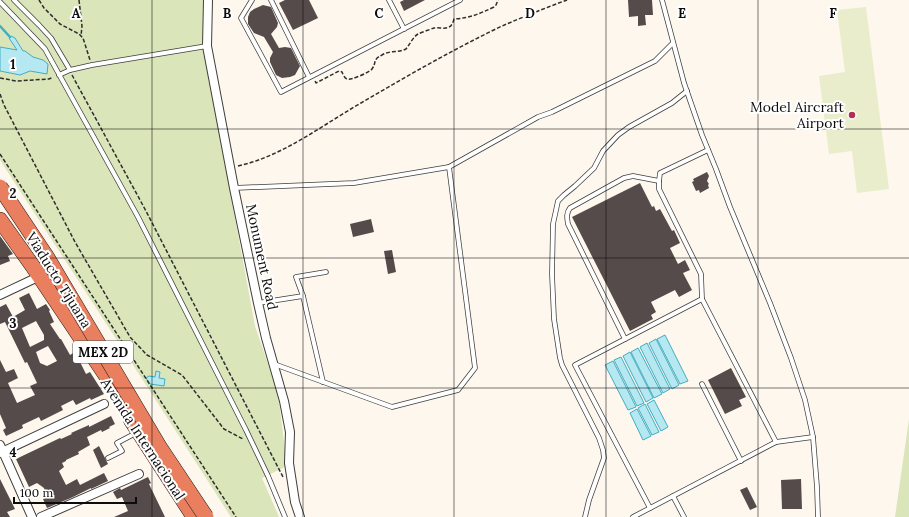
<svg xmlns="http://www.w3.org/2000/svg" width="909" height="517" viewBox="0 0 909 517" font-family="Lora,serif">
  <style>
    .green { fill: #dae5b9 }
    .pitch { fill: #e9edcb }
    .water { fill: #b5e8f1; stroke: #42adc3 }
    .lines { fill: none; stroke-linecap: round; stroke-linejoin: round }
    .stream { stroke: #42adc3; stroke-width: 2.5 }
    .building { fill: #544b4a; fill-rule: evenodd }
    .lane-casing { stroke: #3f3f3f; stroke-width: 5.5 }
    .street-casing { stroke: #3f3f3f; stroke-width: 10 }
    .highway-casing { stroke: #1d1d1d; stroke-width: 16 }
    .path { stroke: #2e2e2e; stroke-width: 1.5; stroke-dasharray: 4 2; stroke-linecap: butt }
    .lane { stroke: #fff; stroke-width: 4 }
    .street { stroke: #fff; stroke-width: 8 }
    .highway { stroke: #ea7f5f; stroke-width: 15 }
    .highway-bridge-casing { stroke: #1d1d1d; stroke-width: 16; stroke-linecap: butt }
    .highway-bridge { stroke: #ea7f5f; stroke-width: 15 }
    .grid { fill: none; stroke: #0c0c0c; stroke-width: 1; stroke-opacity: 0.55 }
    .poi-dot { fill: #b22f53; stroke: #fff; stroke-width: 1.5 }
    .labels { text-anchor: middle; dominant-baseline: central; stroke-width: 4; stroke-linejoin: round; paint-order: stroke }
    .shield { fill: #fff; stroke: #555; stroke-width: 1 }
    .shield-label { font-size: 13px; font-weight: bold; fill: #0c0c0c }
    .poi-label { font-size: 14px; fill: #0c0c0c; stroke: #fff; text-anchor: end }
    .street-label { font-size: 14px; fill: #0c0c0c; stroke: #fff }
    .grid-label { font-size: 13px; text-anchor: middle; font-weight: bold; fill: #0c0c0c; stroke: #fff; stroke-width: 4; stroke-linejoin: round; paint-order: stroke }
  </style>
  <rect width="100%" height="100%" fill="#fef7ed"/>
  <g class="green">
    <polygon points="0,0 205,0 205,56 255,326 278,393 287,466 262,478 279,517 231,517 159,405 0,160"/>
    <polygon points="909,419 909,517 895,517"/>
  </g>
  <polygon class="pitch" points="866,7 889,189 857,193 852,151 829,154 819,76 845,72 837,10"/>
  <g class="water">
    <polygon points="11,36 15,38 23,51 25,51 33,57 43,60 48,64 47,74 30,71 20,75 0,71 0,47 17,50 9,38"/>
    <polygon points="665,335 688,381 680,384 657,339"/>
    <polygon points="656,339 679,385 672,389 649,343"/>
    <polygon points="647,343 670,389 663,393 640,347"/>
    <polygon points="638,348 662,394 654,398 631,352"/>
    <polygon points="630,352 653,398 646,402 623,356"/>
    <polygon points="621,357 644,403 637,406 614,360"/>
    <polygon points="613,361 636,407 628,410 605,365"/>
    <polygon points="156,371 160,372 159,378 165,379 164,386 150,384 146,378 149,376 155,377"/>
    <polygon points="654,400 668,427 661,431 647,404"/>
    <polygon points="645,404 659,432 652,435 638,408"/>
    <polygon points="637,409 651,436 643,440 630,413"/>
  </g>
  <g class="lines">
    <polyline class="stream" points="0,26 10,37"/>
  </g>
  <g class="building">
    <polygon points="285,0 309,0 318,18 293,30 279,3"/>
    <polygon points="404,0 425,0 404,11 400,2"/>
    <polygon points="628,0 652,0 653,15 645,15 646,25 638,26 638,16 629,17"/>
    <polygon points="263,5 271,7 278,23 277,27 271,34 279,48 285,47 291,48 300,66 295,75 290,77 282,78 276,75 270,62 270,58 273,52 264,37 254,33 248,24 248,17 250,12 254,9"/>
    <polygon points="707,172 709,176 707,181 709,184 708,185 709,188 700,193 699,190 696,191 692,182 694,181 693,179"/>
    <polygon points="640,183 652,207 654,206 656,211 660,209 672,231 674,230 680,243 670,248 678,264 685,260 690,270 683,273 692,290 679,297 675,290 651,302 656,312 651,315 653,319 630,331 572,217"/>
    <polygon points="371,219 374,232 353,237 350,224"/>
    <polygon points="0,236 13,254 8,256 10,261 0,265"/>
    <polygon points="392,250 396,272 388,274 384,251"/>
    <path d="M29,293L37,309L46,304L50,310L49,311L54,322L50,324L60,339H61L70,355L75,352L86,374L90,372L104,394L91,400L90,398L76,405L73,400L61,406L63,410L41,421L39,417L22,425L23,428L6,436L3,430L6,428L0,414V360L6,372L14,369L18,378L8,383L17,403L35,395L30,386L37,383L27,362L25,363L5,322L0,324V307L6,304L13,317L25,310L19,298ZM36,321L44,335V340L30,347L22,328ZM48,346L57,361L47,366L40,363L36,352Z"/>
    <polygon points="731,368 746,397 739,400 742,406 725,414 708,380"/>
    <polygon points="111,416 115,424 109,427 110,428 102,432 101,430 87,437 90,445 78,452 79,454 66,460 66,461 62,463 64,467 59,471 66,485 77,479 80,485 104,473 108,481 91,489 91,488 73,497 47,508 43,499 47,497 44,488 37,483 29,487 16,459 60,438 61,439 72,434 71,433 89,425 89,427"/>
    <polygon points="99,446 108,464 101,468 93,450"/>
    <polygon points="148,477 151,483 149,484 165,517 114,517 128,511 122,497 117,499 113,492 120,488 121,490"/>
    <polygon points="0,479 15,509 7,512 10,517 0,517"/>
    <polygon points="801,479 802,509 782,509 781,480"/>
    <polygon points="747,487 757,507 750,510 740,490"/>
  </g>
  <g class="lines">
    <defs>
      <g id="lane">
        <polyline points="14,0 39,25 51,38 70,70 92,65 207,46"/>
        <polyline points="252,0 241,18 281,92 460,0"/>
        <polyline points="271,0 309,77"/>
        <polyline points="389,0 404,29"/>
        <polyline points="662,0 684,83 702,135 716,169 730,207 770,303 791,358 805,400 813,437 817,487 818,517"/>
        <polyline points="0,2 45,49 138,217 246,430 268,476 285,517"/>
        <polyline points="59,75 70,70"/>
        <polyline points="234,188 354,183 449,167"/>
        <polyline points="303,296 323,382"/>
        <polyline points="702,299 776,442"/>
        <polyline points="258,303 303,296 296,277 326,272"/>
        <path d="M625,339L568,224C567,218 566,213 570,208L624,178L633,176L659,181"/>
        <polyline points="274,364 392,407 458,390 475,368 449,167 538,117 552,112 655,61 673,43"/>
        <polyline points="702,384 741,461"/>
        <polyline points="108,458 122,451 117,443 136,433"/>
        <polyline points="673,496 684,517"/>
        <polyline points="650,508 575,365 702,299 701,274 659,189 659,181 660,173 708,150"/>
        <polyline points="585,517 589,500 604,458 603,450 599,438 562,365 560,358 554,319 552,274 553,224 558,201 564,195 575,186 594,168 603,151 618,135 629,127 672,103 687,91"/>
        <polyline points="633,517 776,442 813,437"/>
      </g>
      <g id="street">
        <polyline points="208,0 207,46 234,188 258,303 266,338 284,401 290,432 289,463 295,502 300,517"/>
        <polyline points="0,295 38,277"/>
        <polyline points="0,445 32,517"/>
        <polyline points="0,453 104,404"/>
        <polyline points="41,517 139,474"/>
      </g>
      <g id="highway">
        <polyline points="0,220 34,268 140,426"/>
        <polyline points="131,420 194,517"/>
      </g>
    </defs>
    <use href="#lane" class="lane-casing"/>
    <use href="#street" class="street-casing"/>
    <use href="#highway" class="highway-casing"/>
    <g class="path">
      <polyline points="39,0 44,8 60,24 79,34 83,38 90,60"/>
      <polyline points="79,0 82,26 81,36"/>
      <polyline points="72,75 146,211 283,477"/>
      <polyline points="0,78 16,81 49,79 53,77"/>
      <path d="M315,81L316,83L339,71L342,72C343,74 344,78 347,79C350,81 370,72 372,69C377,62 372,60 382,55C390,50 398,53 406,49C410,44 413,37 418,34C420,33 431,29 434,28C443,27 451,32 454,19C470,18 479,14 494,7L496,5L498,0"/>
      <polyline points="0,94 4,105 75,242 130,337 147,355 182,375 224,429 243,439"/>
      <polyline points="0,154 236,517"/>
      <path d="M238,166C283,156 321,126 361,103C407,76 454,49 502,26C523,17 545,8 567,0"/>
    </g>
    <use href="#lane" class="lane"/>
    <use href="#street" class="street"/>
    <use href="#highway" class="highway"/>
    <defs>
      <polyline id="highway-bridge" points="0,187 48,259 160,448 206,517"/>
    </defs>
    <use href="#highway-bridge" class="highway-bridge-casing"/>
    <use href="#highway-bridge" class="highway-bridge"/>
  </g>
  <path class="grid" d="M152,0V517M303,0V517M454,0V517M606,0V517M758,0V517M0,129H909M0,258H909M0,388H909"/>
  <circle class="poi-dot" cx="852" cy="115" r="4"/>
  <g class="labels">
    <rect class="shield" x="73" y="341" width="60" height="22" rx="3"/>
    <g class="shield-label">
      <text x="103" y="352">MEX 2D</text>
    </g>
    <g class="poi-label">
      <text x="844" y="107">Model Aircraft<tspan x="844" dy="16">Airport</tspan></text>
    </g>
    <g class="street-label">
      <text transform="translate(262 257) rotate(78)">Monument Road</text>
      <text transform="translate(59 280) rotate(58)">Viaducto Tijuana</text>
      <text transform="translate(143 439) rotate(57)">Avenida Internacional</text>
    </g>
  </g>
  <g class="grid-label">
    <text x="76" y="18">A</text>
    <text x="227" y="18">B</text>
    <text x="379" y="18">C</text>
    <text x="530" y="18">D</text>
    <text x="682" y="18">E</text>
    <text x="833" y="18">F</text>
    <text x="13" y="69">1</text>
    <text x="13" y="198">2</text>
    <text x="13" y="328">3</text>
    <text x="13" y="457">4</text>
  </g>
  <path d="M14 497v6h122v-6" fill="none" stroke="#0c0c0c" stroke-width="2"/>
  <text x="20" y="497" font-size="12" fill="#0c0c0c" stroke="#ffffff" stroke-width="3" paint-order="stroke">100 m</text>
</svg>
